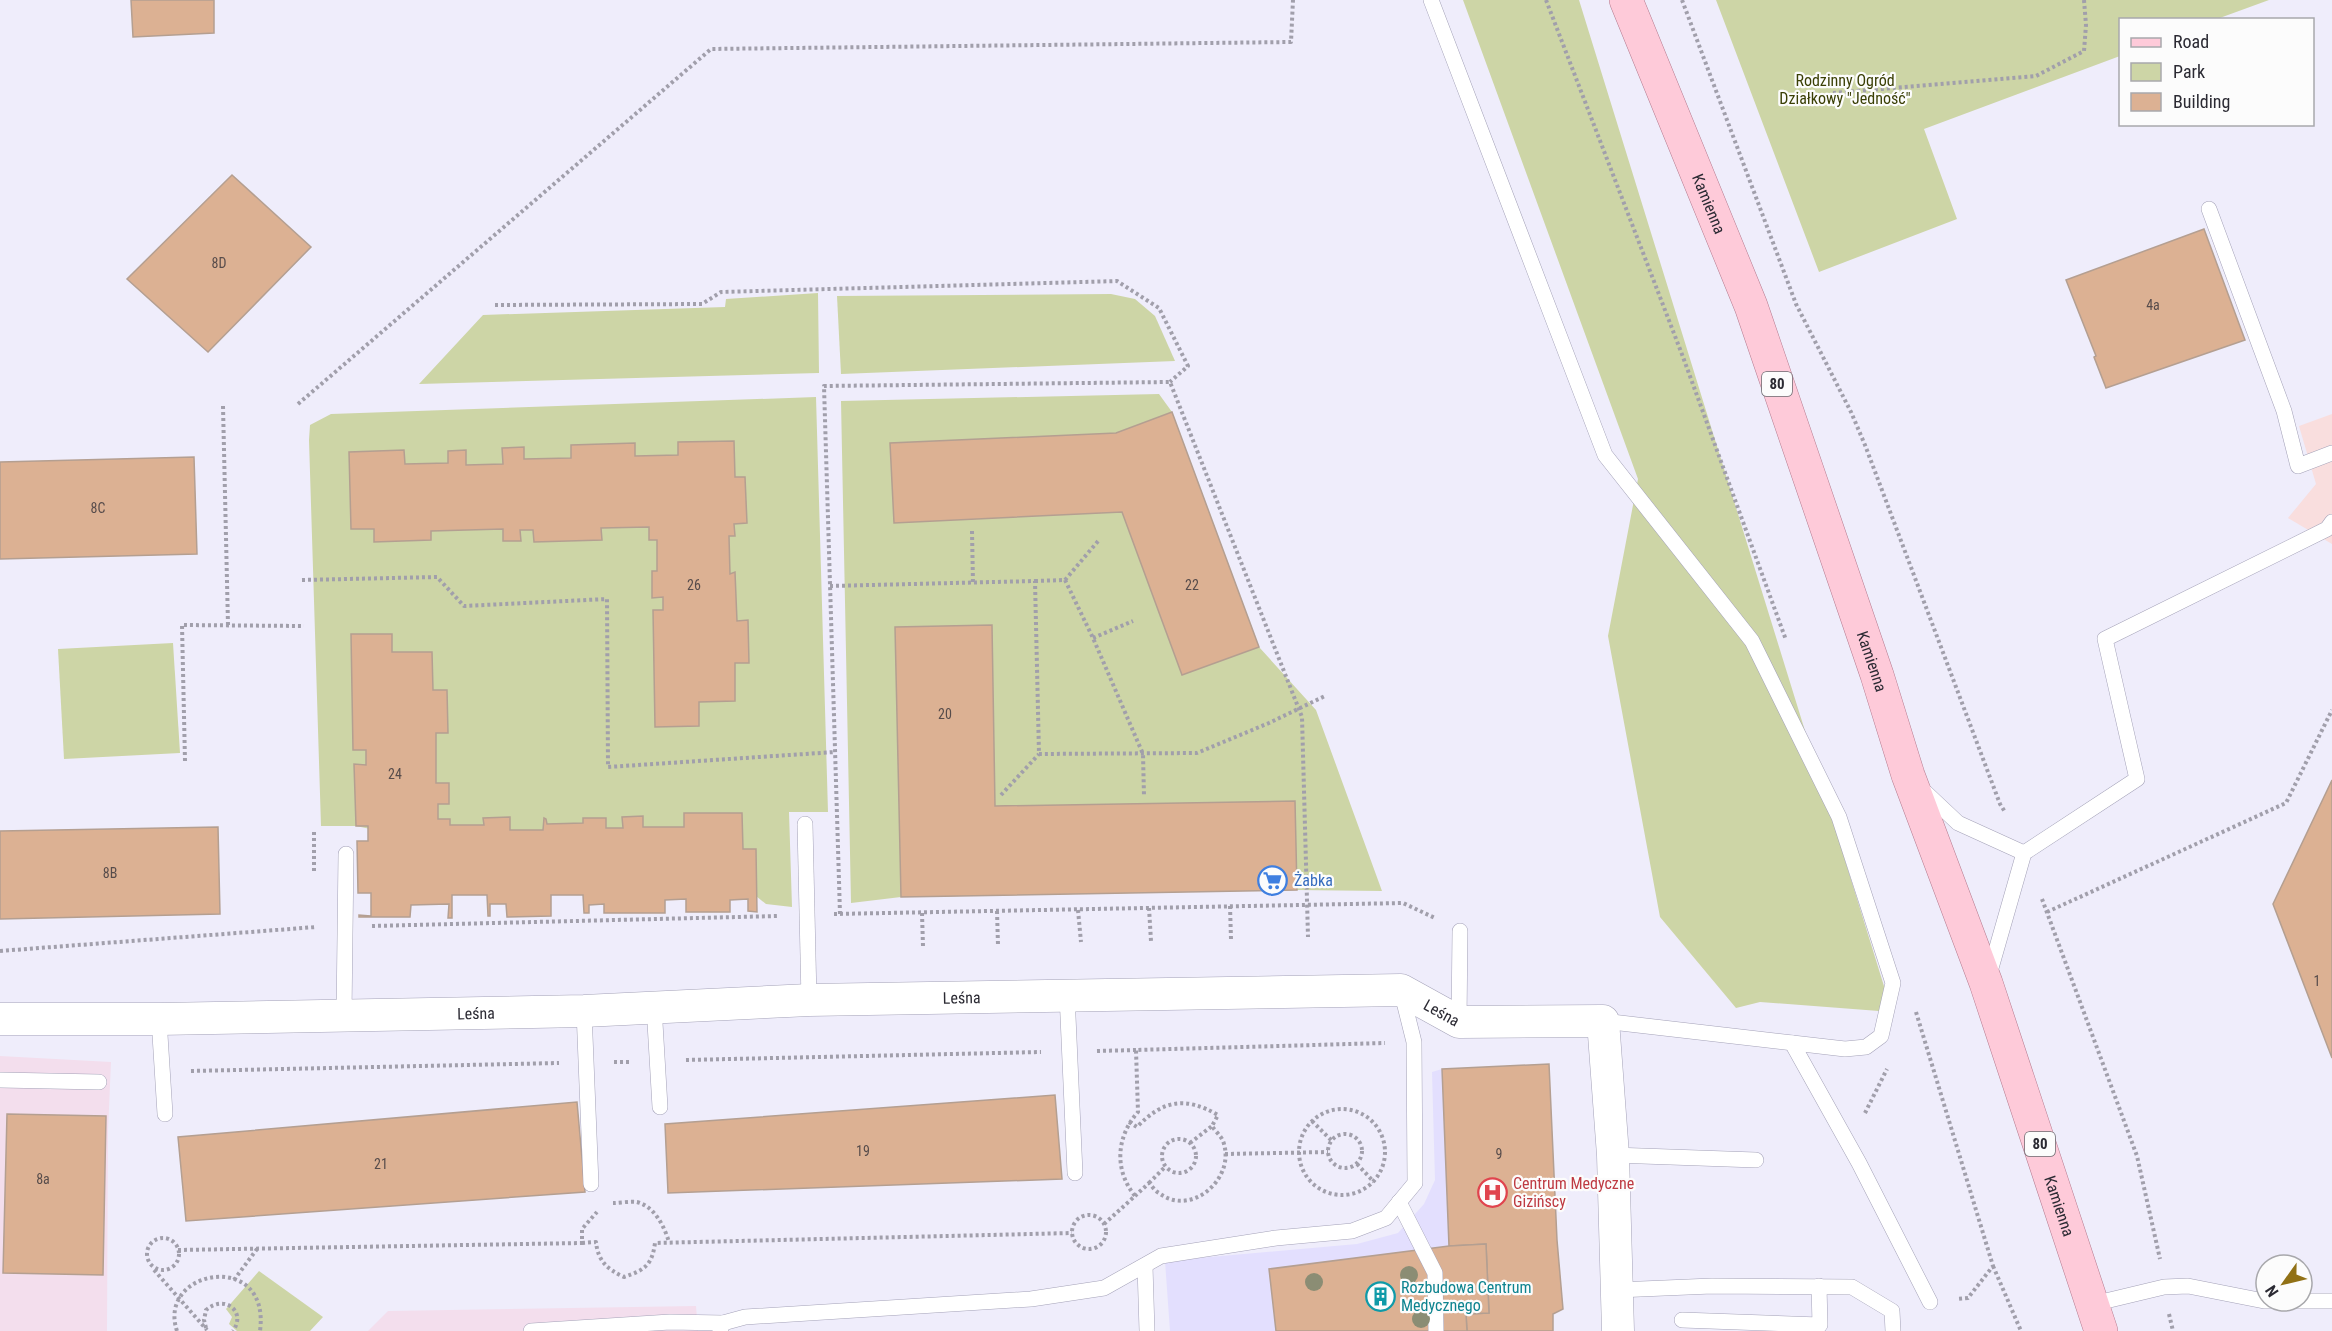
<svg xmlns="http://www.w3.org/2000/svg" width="2332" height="1331" viewBox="0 0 2332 1331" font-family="'Roboto Condensed',sans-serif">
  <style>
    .built { fill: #e3dffe }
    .industrial { fill: #f3deed }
    .education { fill: #f9dede }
    .green { fill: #cdd5a6 }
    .building { fill: #dcb193; stroke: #b49f91; stroke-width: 1.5 }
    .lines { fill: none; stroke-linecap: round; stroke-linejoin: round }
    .service-casing { stroke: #a4a2b8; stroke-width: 16 }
    .minor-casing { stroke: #a4a2b8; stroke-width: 33 }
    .primary-casing { stroke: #b47b8f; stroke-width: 34 }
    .path { stroke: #a19fab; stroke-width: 4; stroke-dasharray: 3 3; stroke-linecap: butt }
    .service { stroke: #fff; stroke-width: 15 }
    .minor { stroke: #fff; stroke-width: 32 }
    .primary { stroke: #fecad9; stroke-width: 33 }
    .tree { fill: #8b8d74 }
    .labels { text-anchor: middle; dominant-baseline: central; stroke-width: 4.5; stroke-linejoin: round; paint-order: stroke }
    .number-label { font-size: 14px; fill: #574c4b }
    .shield { fill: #fcfcfc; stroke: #6a696f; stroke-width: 1.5 }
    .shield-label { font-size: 15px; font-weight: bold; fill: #2b2a33 }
    .park-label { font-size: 16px; fill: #3a3f05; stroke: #fcfcfc }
    .street-label { font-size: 16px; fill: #2b2a33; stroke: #fcfcfc }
    .shop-label { font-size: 16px; fill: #366cbe; stroke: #fcfcfc; text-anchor: start }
    .health-label { font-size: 16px; fill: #be3a42; stroke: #fcfcfc; text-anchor: start }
    .culture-label { font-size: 16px; fill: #0d838f; stroke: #fcfcfc; text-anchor: start }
  </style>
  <rect width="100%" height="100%" fill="#efedfb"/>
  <polygon class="built" points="1549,1064 1557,1240 1563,1309 1553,1314 1553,1331 1170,1331 1165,1261 1357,1244 1398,1233 1424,1204 1435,1180 1432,1072 1442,1069"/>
  <g class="industrial">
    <polygon points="0,1056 111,1062 108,1131 107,1331 0,1331"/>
    <polygon points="696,1306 698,1331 368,1331 388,1311"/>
  </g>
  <polygon class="education" points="2332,414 2332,544 2288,518 2316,484 2299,426"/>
  <g class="green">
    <polygon points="1463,0 1579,0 1892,1012 1760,1002 1736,1008 1660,917 1608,636 1638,479"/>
    <polygon points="1716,0 2269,0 2217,19 2120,20 2120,56 1924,129 1957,219 1819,272"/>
    <polygon points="818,293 819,373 419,384 483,315 725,307 726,299"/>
    <polygon points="1111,294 1135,299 1155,316 1175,361 841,374 837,296"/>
    <polygon points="1159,394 1172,412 1259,647 1316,710 1382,891 1297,890 901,897 851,903 841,401"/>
    <polygon points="816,397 828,812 789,812 792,907 766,904 756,896 653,836 375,830 356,826 321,826 309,440 310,425 331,414"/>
    <polygon points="173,643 180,753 64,759 58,649"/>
    <polygon points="259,1271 323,1317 310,1331 237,1331 229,1324 232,1317 226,1309"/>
  </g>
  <g class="building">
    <polygon points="131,0 214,0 214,33 133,37"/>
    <polygon points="232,175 311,247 208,352 127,279"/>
    <polygon points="2204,229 2245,340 2106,388 2094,357 2096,356 2066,280"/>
    <polygon points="1172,412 1259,647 1182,675 1122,512 894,523 890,443 1116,433"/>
    <polygon points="734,441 735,477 745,477 747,523 734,524 735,536 729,536 730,574 735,572 737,621 748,620 749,663 735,663 735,701 699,702 699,726 655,727 653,610 663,610 663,597 652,598 652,571 657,571 657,540 649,540 649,527 601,528 602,540 534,542 533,530 520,530 521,541 503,541 503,529 431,531 431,540 374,542 374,529 351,529 349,452 404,450 405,464 448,463 448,451 466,450 466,465 503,464 502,448 524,447 524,459 571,458 571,445 635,443 635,456 678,455 678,442"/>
    <polygon points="194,457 197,554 0,559 0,462"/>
    <polygon points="992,625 995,806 1295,801 1297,890 901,897 895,627"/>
    <polygon points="351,634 392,634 392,652 432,652 433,690 447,690 448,733 436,733 436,783 449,783 449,804 438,804 438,819 450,819 450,825 484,825 483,818 510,817 510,830 543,830 544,818 546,819 547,824 583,823 583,818 606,818 606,828 623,828 622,817 643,816 643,827 684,827 684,813 742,813 743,849 756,849 757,912 748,911 748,899 730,900 730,912 686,912 686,899 665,900 665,913 604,913 604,904 589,905 589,913 584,913 583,895 551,895 551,916 507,917 506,904 490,904 490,916 488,916 487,895 452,895 452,918 448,918 449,904 411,905 410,917 359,917 359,915 371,916 371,893 358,893 357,841 368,841 368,826 356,826 354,764 366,765 366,750 353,750"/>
    <polygon points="2332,780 2332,1058 2273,904"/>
    <polygon points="218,827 220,914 0,919 0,831"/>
    <polygon points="1549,1064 1557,1240 1563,1309 1553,1314 1553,1331 1467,1331 1466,1314 1489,1313 1486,1244 1449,1246 1442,1069"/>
    <polygon points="1055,1095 1062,1179 668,1193 665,1124"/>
    <polygon points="577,1102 585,1192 186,1221 178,1137"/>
    <polygon points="7,1114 106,1116 103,1275 3,1273"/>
    <polygon points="1486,1244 1489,1313 1466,1314 1467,1331 1276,1331 1269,1269 1449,1246"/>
  </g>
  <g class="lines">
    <defs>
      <g id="service">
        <polyline points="1431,0 1605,455 1752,641 1839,817 1893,983 1881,1036 1866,1047 1845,1049 1603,1021"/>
        <polyline points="2209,209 2284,411 2298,466 2332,453"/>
        <polyline points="1924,791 1958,823 2024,853"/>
        <polyline points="805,824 809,1000"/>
        <polyline points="1989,975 2024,853 2137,779 2105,639 2327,529 2332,522"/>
        <polyline points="1067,994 1075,1173"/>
        <polyline points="654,1006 660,1107"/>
        <polyline points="584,1011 591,1184"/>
        <polyline points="344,1015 346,854"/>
        <polyline points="159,1019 165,1114"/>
        <polyline points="1459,1022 1460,931"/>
        <polyline points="1792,1043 1859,1163 1930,1302"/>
        <polyline points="0,1080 99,1082"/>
        <polyline points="1613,1155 1756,1160"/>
        <polyline points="1399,1202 1435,1273 1436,1331"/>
        <polyline points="1145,1266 1147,1331"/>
        <polyline points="1617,1290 1712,1286 1852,1287 1892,1311 1893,1331"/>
        <polyline points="2093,1304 2164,1287 2188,1286 2264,1301 2332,1301"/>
        <polyline points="1682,1320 1820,1325 1819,1286"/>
        <polyline points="531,1331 670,1322 723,1323"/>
        <polyline points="720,1331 723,1323 745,1317 1031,1299 1104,1288 1161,1256 1276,1238 1352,1231 1386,1218 1415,1183 1414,1042 1401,990"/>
      </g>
      <g id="minor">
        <path id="s1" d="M0,1019H159L584,1011L809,1000L1401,990L1459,1022L1603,1021L1613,1155L1618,1331"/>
      </g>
      <g id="primary">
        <path id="s2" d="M1626,0L1751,306L1877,675L1908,775L1986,983L2101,1331"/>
      </g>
    </defs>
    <use href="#service" class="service-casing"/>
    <use href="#minor" class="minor-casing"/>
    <use href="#primary" class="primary-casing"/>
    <g class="path">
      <polyline points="1546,0 1683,357 1786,640"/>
      <polyline points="1682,0 1796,304 1851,412 1865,445 2000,804 2005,812"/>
      <polyline points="1833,93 2036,76 2084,51 2086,25 2084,0"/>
      <polyline points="495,305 702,304 721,292 1117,281 1159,308 1188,366 1170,382"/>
      <polyline points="298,404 711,49 1291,42 1293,0"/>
      <polyline points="223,406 228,625"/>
      <polyline points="972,531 973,583"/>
      <polyline points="302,580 437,577 464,606 607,599 608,767 835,752"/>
      <polyline points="1065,580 1099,540"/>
      <polyline points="1035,581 1065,580 1093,638 1143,754 1144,796"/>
      <polyline points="830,586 1035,581 1039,754 1197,753 1269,723 1325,696"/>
      <polyline points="1093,638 1133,621"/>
      <polyline points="185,761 182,625 304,626"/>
      <polyline points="1001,795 1039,754"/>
      <polyline points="314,832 314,873"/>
      <polyline points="2042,899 2137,1156 2160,1259"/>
      <polyline points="1230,906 1231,939"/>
      <polyline points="1149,908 1151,941"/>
      <polyline points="1078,910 1081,942"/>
      <polyline points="997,911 998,945"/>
      <polyline points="2047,912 2286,803 2332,710"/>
      <polyline points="922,913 923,946"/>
      <polyline points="834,914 1403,903 1435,918"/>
      <polyline points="840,914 824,386 1170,382 1302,717 1308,937"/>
      <polyline points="372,926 778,916"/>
      <polyline points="0,951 316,927"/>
      <polyline points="1916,1012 1993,1266 1968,1298 1957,1299"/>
      <polyline points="1097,1051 1136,1050"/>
      <polyline points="686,1060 1041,1052"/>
      <polyline points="614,1062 631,1062"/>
      <polyline points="191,1071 559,1063"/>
      <circle cx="1342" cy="1152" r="43"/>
      <polyline points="1865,1113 1887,1069"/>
      <polyline points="1312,1121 1332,1141"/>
      <path d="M1129,1122L1137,1127C1163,1100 1185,1096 1218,1115L1212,1126C1215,1131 1221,1136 1223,1141C1237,1178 1191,1218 1159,1193C1155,1191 1152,1186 1149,1183L1135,1196"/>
      <circle cx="1345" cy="1151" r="17"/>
      <circle cx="1179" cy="1156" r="17"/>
      <polyline points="1190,1143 1212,1126"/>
      <polyline points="1225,1154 1328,1152"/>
      <polyline points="1357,1164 1374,1182"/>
      <polyline points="1149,1183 1165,1167"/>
      <path d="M613,1203C620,1203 630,1201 637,1202C655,1207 664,1226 669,1242"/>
      <circle cx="1089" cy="1232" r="17"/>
      <path d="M1104,1224L1135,1196C1114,1170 1116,1137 1138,1112L1136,1050L1385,1043"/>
      <circle cx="163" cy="1254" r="16"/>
      <path d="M582,1243L596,1242C598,1261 607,1269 624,1277C645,1270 652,1265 655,1243L1072,1233"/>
      <polyline points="178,1250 582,1243 582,1229 597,1212"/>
      <polyline points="1993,1266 2021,1331"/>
      <polyline points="154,1270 207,1330"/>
      <polyline points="234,1280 257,1249"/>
      <polyline points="2169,1314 2173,1331"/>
      <path d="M206,1328L204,1320L206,1310C224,1294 247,1311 233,1331"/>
      <path d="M177,1331C156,1269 271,1249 260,1331"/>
    </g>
    <use href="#service" class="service"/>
    <use href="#minor" class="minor"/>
    <use href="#primary" class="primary"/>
  </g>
  <g class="tree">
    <circle cx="1409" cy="1275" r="9"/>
    <circle cx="1314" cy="1282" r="9"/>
    <circle cx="1421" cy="1319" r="9"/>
  </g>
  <defs>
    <symbol id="supermarket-ring" viewBox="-11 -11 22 22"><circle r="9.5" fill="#fcfcfc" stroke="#3f7fe0" stroke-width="1.5"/><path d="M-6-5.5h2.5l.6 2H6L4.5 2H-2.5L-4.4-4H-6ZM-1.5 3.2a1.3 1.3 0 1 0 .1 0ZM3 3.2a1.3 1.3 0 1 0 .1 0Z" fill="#3f7fe0"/></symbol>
    <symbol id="hospital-ring" viewBox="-11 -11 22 22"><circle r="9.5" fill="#fcfcfc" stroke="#e0444e" stroke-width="1.5"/><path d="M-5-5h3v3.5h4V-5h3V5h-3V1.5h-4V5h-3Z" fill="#e0444e"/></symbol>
    <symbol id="building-ring" viewBox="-11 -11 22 22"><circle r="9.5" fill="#fcfcfc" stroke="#0f9aa8" stroke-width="1.5"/><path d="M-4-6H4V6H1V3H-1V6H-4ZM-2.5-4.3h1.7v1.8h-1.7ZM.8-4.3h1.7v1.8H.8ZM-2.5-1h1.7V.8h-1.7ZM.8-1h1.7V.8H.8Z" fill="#0f9aa8"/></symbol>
  </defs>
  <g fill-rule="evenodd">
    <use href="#supermarket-ring" x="1256" y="864" width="33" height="33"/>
    <use href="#hospital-ring" x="1476" y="1176" width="33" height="33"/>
    <use href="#building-ring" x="1364" y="1280" width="33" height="33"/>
  </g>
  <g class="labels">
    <g class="number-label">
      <text x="219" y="263">8D</text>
      <text x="2153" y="305">4a</text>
      <text x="98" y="508">8C</text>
      <text x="694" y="585">26</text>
      <text x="1192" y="585">22</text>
      <text x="945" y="714">20</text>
      <text x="395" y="774">24</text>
      <text x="110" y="873">8B</text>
      <text x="2317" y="981">1</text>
      <text x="863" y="1151">19</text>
      <text x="1499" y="1154">9</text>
      <text x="381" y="1164">21</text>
      <text x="43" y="1179">8a</text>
    </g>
    <g class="shield">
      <rect x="1762" y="372" width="30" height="24" rx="4.5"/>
      <rect x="2025" y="1132" width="30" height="24" rx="4.5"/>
    </g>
    <g class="shield-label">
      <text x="1777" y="384">80</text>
      <text x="2040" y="1144">80</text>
    </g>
    <g class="park-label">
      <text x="1845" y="80">Rodzinny Ogród<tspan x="1845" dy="18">Działkowy "Jedność"</tspan></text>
    </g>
    <g class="street-label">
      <text stroke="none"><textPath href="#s2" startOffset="220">Kamienna</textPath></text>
      <text stroke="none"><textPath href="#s2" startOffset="706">Kamienna</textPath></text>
      <text stroke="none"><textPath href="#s1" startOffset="962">Leśna</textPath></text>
      <text stroke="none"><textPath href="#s1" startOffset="1448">Leśna</textPath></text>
      <text stroke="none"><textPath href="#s1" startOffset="476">Leśna</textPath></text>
      <text stroke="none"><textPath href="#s2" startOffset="1282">Kamienna</textPath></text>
    </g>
    <g class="shop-label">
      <text x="1294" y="880">Żabka</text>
    </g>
    <g class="health-label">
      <text x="1513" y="1183">Centrum Medyczne<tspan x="1513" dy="18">Gizińscy</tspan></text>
    </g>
    <g class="culture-label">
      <text x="1401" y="1287">Rozbudowa Centrum<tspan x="1401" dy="18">Medycznego</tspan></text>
    </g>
  </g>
  <rect x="2119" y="18" width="195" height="108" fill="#fcfcfc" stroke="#a8a8ac" stroke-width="1.5"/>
  <rect x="2131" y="38" width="30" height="9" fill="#fecad9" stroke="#a8a8ac" stroke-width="1.5"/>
  <text x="2173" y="48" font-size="18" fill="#2b2a33">Road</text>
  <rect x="2131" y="63" width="30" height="18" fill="#cdd5a6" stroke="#a8a8ac" stroke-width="1.5"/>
  <text x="2173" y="78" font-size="18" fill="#2b2a33">Park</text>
  <rect x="2131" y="93" width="30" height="18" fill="#dcb193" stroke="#a8a8ac" stroke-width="1.5"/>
  <text x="2173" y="108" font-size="18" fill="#2b2a33">Building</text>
  <g transform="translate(2284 1283) rotate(236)"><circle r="28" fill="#fcfcfc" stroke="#a8a8ac" stroke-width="1.5"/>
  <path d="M0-4.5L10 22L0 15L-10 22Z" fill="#917116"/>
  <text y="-9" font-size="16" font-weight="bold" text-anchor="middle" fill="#2b2a33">N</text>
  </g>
</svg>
